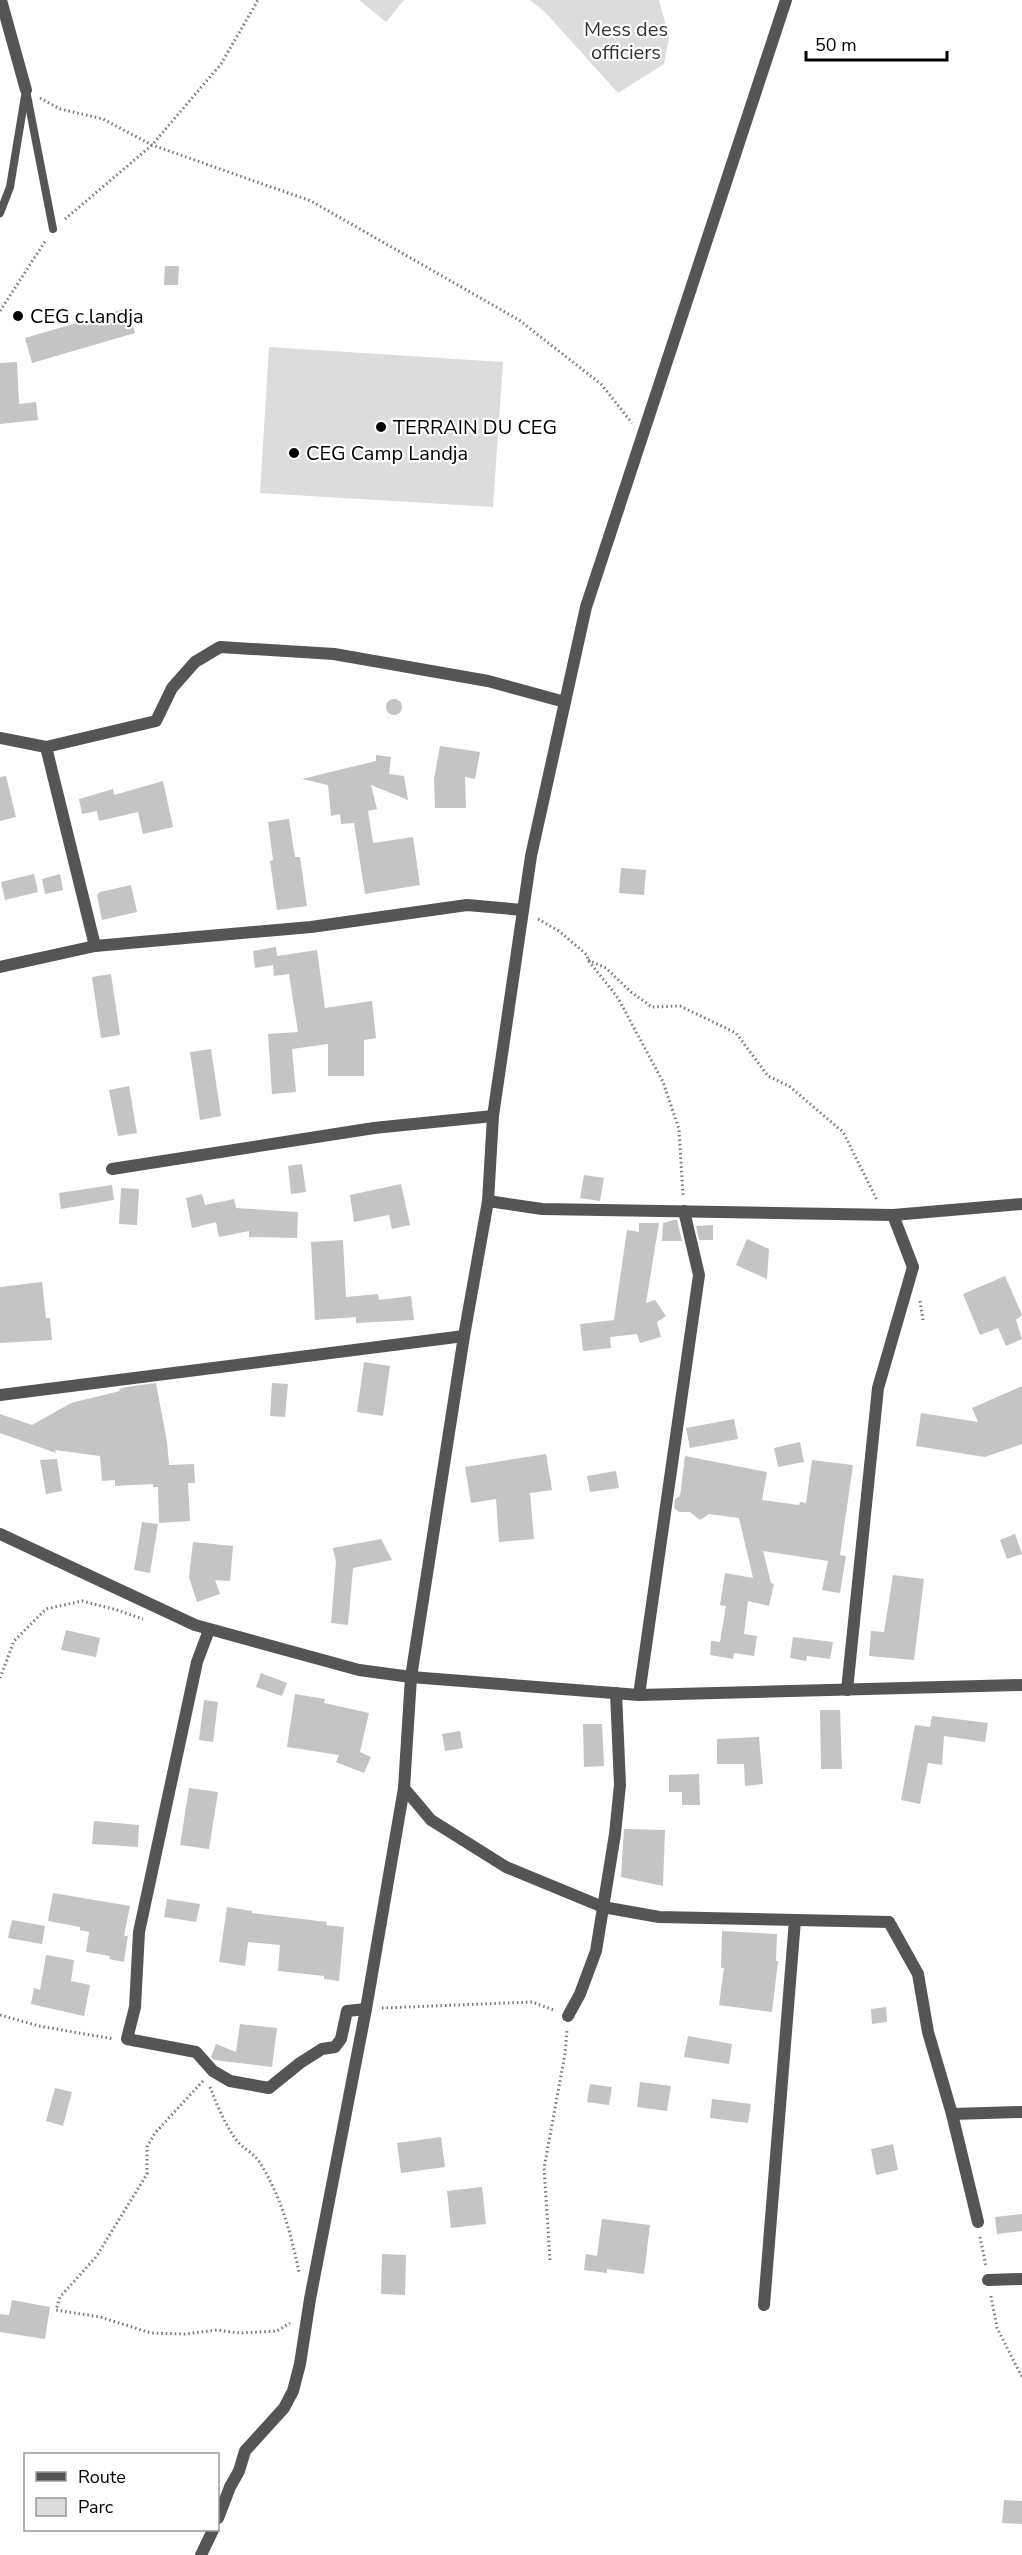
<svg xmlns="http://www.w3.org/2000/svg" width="1022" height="2555" viewBox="0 0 1022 2555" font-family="'Nunito Sans',sans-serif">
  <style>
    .green { fill: #dcdcdc }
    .building { fill: #c4c4c4 }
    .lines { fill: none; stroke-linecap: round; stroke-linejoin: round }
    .path { stroke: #777; stroke-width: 3; stroke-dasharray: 1.5 3; stroke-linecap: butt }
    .service { stroke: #555; stroke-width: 8 }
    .minor { stroke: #555; stroke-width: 12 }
    .poi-dot { fill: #000; stroke: #fff; stroke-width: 2 }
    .labels { text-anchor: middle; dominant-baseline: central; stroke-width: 4.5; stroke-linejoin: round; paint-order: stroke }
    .park-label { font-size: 20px; fill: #333; stroke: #fff }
    .poi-label { font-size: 20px; fill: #000; stroke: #fff; text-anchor: start }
  </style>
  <rect width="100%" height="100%" fill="#fff"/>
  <g class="green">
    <polygon points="359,0 404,0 386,22"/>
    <polygon points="530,0 659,0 669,37 664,64 618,93 545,12"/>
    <polygon points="269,347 503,362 493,507 260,493"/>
  </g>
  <g class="building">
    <polygon points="165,266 179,266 178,285 164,285"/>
    <polygon points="128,308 135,333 32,363 25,338"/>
    <polygon points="17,362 19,404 36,402 38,420 0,424 0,363"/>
    <circle cx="394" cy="707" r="8"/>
    <polygon points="440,746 480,752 475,779 465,777 466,808 435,808 434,779"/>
    <polygon points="376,755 391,757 389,774 404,776 408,800 371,785 377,809 368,811 373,843 413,837 420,885 365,894 354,823 341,824 340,814 331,816 328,785 302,779 376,761"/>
    <polygon points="6,776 16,817 0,821 0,777"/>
    <polygon points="163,781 173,827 143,834 138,812 99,821 97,811 82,814 79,799 113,789 114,795"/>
    <polygon points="289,819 295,857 300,857 307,906 277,910 270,861 273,860 268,822"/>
    <polygon points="621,868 646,870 644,895 619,893"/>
    <polygon points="34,874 38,892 5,900 1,882"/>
    <polygon points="60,874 63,890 45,894 42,879"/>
    <polygon points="131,885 137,912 102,920 97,895 100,892"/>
    <polygon points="276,947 277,956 317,950 325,1008 372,1001 376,1038 364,1040 364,1076 328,1076 328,1044 292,1049 296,1092 272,1094 268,1034 298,1032 289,974 274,976 273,965 255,968 253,951"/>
    <polygon points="111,974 120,1035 101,1038 92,977"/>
    <polygon points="211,1049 221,1116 200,1120 190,1052"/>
    <polygon points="129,1086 137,1133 118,1136 109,1090"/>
    <polygon points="302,1164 306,1192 291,1194 288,1166"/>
    <polygon points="584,1175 604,1178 600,1201 580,1198"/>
    <polygon points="401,1184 410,1225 392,1229 389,1215 354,1222 350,1195"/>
    <polygon points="112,1185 114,1200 61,1209 59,1193"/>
    <polygon points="121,1188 139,1189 137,1225 119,1224"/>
    <polygon points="202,1194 205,1205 234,1199 236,1208 298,1212 297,1238 249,1237 249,1231 219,1237 216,1222 192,1228 186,1198"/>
    <polygon points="673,1220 677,1220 682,1241 662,1241 663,1223"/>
    <polygon points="639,1223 659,1223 646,1303 655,1300 666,1316 657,1322 661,1337 640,1343 637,1334 610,1337 611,1348 583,1351 580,1324 614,1320 627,1230 639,1232"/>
    <polygon points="713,1225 713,1240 699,1240 696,1226"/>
    <polygon points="747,1239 769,1249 767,1279 736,1265"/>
    <polygon points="343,1240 346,1297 378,1294 379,1300 411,1296 414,1320 356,1323 356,1317 315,1320 311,1242"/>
    <polygon points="1005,1276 1022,1315 1016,1320 1022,1339 1006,1346 998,1328 980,1335 963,1294"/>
    <polygon points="42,1282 46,1318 50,1318 52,1340 0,1343 0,1287"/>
    <polygon points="364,1362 390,1366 383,1416 357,1412"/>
    <polygon points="156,1383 167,1442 169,1465 194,1464 195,1483 188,1483 190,1521 159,1523 158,1487 153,1487 153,1484 115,1486 115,1480 102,1481 100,1456 55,1450 56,1453 0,1433 0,1414 32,1425 71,1403 120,1391 119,1389 126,1387"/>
    <polygon points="272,1383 288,1384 285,1417 270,1416"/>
    <polygon points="1022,1386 1022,1444 985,1457 916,1446 921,1413 978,1422 972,1408"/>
    <polygon points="734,1419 738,1439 690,1448 686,1428"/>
    <polygon points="800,1442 804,1462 778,1467 774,1448"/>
    <polygon points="546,1454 552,1490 530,1493 534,1539 499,1542 496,1499 471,1503 465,1467"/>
    <polygon points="685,1456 767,1472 762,1500 799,1505 800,1502 806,1503 812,1460 853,1465 840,1555 846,1556 840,1593 822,1590 828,1561 763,1551 771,1583 774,1584 769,1606 748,1601 744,1634 757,1636 754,1656 734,1653 733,1659 710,1655 711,1641 720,1642 726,1606 720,1605 725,1573 753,1578 739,1518 709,1514 700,1520 690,1512 679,1512 674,1508 675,1499 680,1496"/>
    <polygon points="57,1459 62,1491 46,1494 40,1460"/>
    <polygon points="616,1471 619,1488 590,1492 587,1476"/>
    <polygon points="142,1522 158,1524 150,1573 134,1570"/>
    <polygon points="1015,1534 1022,1554 1007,1559 1000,1540"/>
    <polygon points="381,1539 392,1560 353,1568 348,1625 331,1623 336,1562 333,1548"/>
    <polygon points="193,1542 233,1546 230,1581 215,1580 220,1594 197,1602 189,1577"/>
    <polygon points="893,1575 924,1579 914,1660 869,1656 871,1631 884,1632"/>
    <polygon points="66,1630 100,1638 96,1657 61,1650"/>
    <polygon points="793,1637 833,1642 830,1659 807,1656 806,1661 790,1658"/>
    <polygon points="261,1673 287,1683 282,1696 256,1687"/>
    <polygon points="295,1694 325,1699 324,1703 369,1713 360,1752 371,1757 364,1773 336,1762 339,1755 287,1747"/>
    <polygon points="204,1700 218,1702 213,1742 199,1740"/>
    <polygon points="820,1710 840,1710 842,1769 821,1769"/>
    <polygon points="932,1716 988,1723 985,1742 944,1736 942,1765 928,1763 920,1804 901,1800 915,1725 930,1727"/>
    <polygon points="583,1724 602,1724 604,1766 584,1767"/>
    <polygon points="460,1731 463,1748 445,1751 442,1734"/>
    <polygon points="759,1737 763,1784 745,1786 744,1764 717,1764 717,1739"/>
    <polygon points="699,1774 700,1805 682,1805 682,1792 669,1792 669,1775"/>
    <polygon points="189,1788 218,1792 209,1849 180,1845"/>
    <polygon points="94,1821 139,1825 138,1847 92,1844"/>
    <polygon points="624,1829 665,1830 663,1886 621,1877"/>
    <polygon points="53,1893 130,1906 124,1936 128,1936 124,1962 109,1959 110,1956 86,1952 89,1932 80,1930 80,1927 48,1921"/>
    <polygon points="167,1899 200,1904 196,1922 164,1917"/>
    <polygon points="227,1907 252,1911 252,1913 327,1922 326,1925 344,1927 339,1981 324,1979 324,1976 278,1971 280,1945 248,1942 245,1966 219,1962"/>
    <polygon points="12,1920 45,1926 42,1944 8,1938"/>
    <polygon points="722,1931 777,1934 776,1961 778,1961 772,2012 719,2005 724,1968 721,1968"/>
    <polygon points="46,1955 74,1960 71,1981 90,1985 84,2016 31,2004 34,1988 40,1990"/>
    <polygon points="886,2007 887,2022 872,2024 871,2009"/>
    <polygon points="240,2024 277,2028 272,2067 214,2060 211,2057 216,2044 236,2052"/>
    <polygon points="688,2036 732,2044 729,2064 684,2057"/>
    <polygon points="640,2082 671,2086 667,2111 637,2107"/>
    <polygon points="590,2084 612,2087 609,2105 587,2102"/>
    <polygon points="55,2088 72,2092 63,2126 46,2121"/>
    <polygon points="712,2099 751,2104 748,2123 710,2118"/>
    <polygon points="441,2137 445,2167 401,2173 397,2143"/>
    <polygon points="893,2144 898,2170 876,2175 871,2149"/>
    <polygon points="482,2187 486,2224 451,2228 447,2191"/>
    <polygon points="1022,2214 1022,2231 997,2234 995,2217"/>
    <polygon points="602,2219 650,2225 644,2274 607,2269 607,2273 584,2270 586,2254 597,2256"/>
    <polygon points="382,2254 406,2255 405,2295 381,2294"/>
    <polygon points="12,2300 50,2307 45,2339 0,2332 0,2314 9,2315"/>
    <polygon points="1004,2500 1022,2501 1022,2524 1002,2523"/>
  </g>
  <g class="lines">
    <g class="path">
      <polyline points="40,98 60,109 103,119 152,145 311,201 519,320 601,384 632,423"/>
      <polyline points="65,219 152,145 221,64 258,0"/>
      <polyline points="0,311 46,240"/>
      <polyline points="538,919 559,931 587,955 588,960 618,998 663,1082 679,1129 683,1195"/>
      <polyline points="588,960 606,968 631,992 652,1007 680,1006 736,1033 768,1076 789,1086 843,1132 877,1200"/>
      <polyline points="920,1301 923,1320"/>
      <polyline points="0,1678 14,1641 46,1609 82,1601 117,1610 143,1619"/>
      <polyline points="382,2008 532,2002 554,2010"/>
      <polyline points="0,2015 39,2026 114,2039"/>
      <polyline points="203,2081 155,2133 147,2147 147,2174 96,2257 60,2297 56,2310 100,2317 151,2333 185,2334 217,2330 239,2333 277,2331 290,2323"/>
      <path d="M210,2087C217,2105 225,2125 237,2141C244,2149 255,2154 260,2163C281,2196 291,2234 299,2272"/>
      <polyline points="980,2237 986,2266"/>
      <polyline points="550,2260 544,2168 565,2054 567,2030"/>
      <polyline points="991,2296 997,2328 1022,2377"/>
    </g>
    <g class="service">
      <polyline points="26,90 53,229"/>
      <polyline points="0,213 10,187 25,96"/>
    </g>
    <g class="minor">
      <polyline points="1,0 26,90"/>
      <polyline points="0,738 46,747 156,721 172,688 195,662 220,647 334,654 488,681 565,702"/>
      <polyline points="46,747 95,946"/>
      <polyline points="0,967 95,946 311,927 467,905 523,910"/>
      <polyline points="112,1169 374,1128 493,1116"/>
      <polyline points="488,1201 542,1209 893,1215 1022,1204"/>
      <polyline points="0,1395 464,1336"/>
      <polyline points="0,1534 195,1625 359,1670 411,1677 639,1695 1022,1685"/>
      <polyline points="209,1630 197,1662 139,1932 135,2007 127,2039 196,2052 213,2071 230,2081 269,2088 300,2063 322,2049 335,2047 341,2039 347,2011 366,2009"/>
      <polyline points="847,1690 878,1388 913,1267 893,1215"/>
      <polyline points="639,1695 699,1275 684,1211"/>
      <polyline points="404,1788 431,1820 506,1867 603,1907 659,1917 889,1922 918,1974 928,2032 952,2114 978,2222"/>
      <polyline points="568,2016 580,1994 596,1951 615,1834 620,1785 616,1693"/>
      <polyline points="952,2114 1022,2112"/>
      <polyline points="988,2280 1022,2279"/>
      <polyline points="764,2305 795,1920"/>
      <polyline points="218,2518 230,2487 239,2471 245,2451 284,2408 293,2391 300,2364 310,2299 366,2009 404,1788 411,1677 464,1336 488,1201 493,1116 531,856 586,607 786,0"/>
      <polyline points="201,2555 213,2530"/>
    </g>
  </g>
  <g class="poi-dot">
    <circle cx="18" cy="316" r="6"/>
    <circle cx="381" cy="427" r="6"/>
    <circle cx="294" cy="453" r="6"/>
  </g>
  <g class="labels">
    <g class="park-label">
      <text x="626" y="29">Mess des<tspan x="626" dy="23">officiers</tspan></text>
    </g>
    <g class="poi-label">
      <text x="30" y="316">CEG c.landja</text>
      <text x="393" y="427">TERRAIN DU CEG</text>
      <text x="306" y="453">CEG Camp Landja</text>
    </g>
  </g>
  <rect x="24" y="2453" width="195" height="78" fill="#ffffff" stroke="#999999" stroke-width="1.5"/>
  <rect x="36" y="2472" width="30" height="9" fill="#555555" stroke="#999999" stroke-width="1.5"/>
  <text x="78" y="2483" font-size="18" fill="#000000">Route</text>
  <rect x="36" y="2498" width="30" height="18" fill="#dcdcdc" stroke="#999999" stroke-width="1.5"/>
  <text x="78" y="2513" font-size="18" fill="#000000">Parc</text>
  <path d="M806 51v9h141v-9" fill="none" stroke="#000000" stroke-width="3"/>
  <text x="815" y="51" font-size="18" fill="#000000" stroke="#ffffff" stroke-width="4.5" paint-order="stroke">50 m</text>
</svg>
